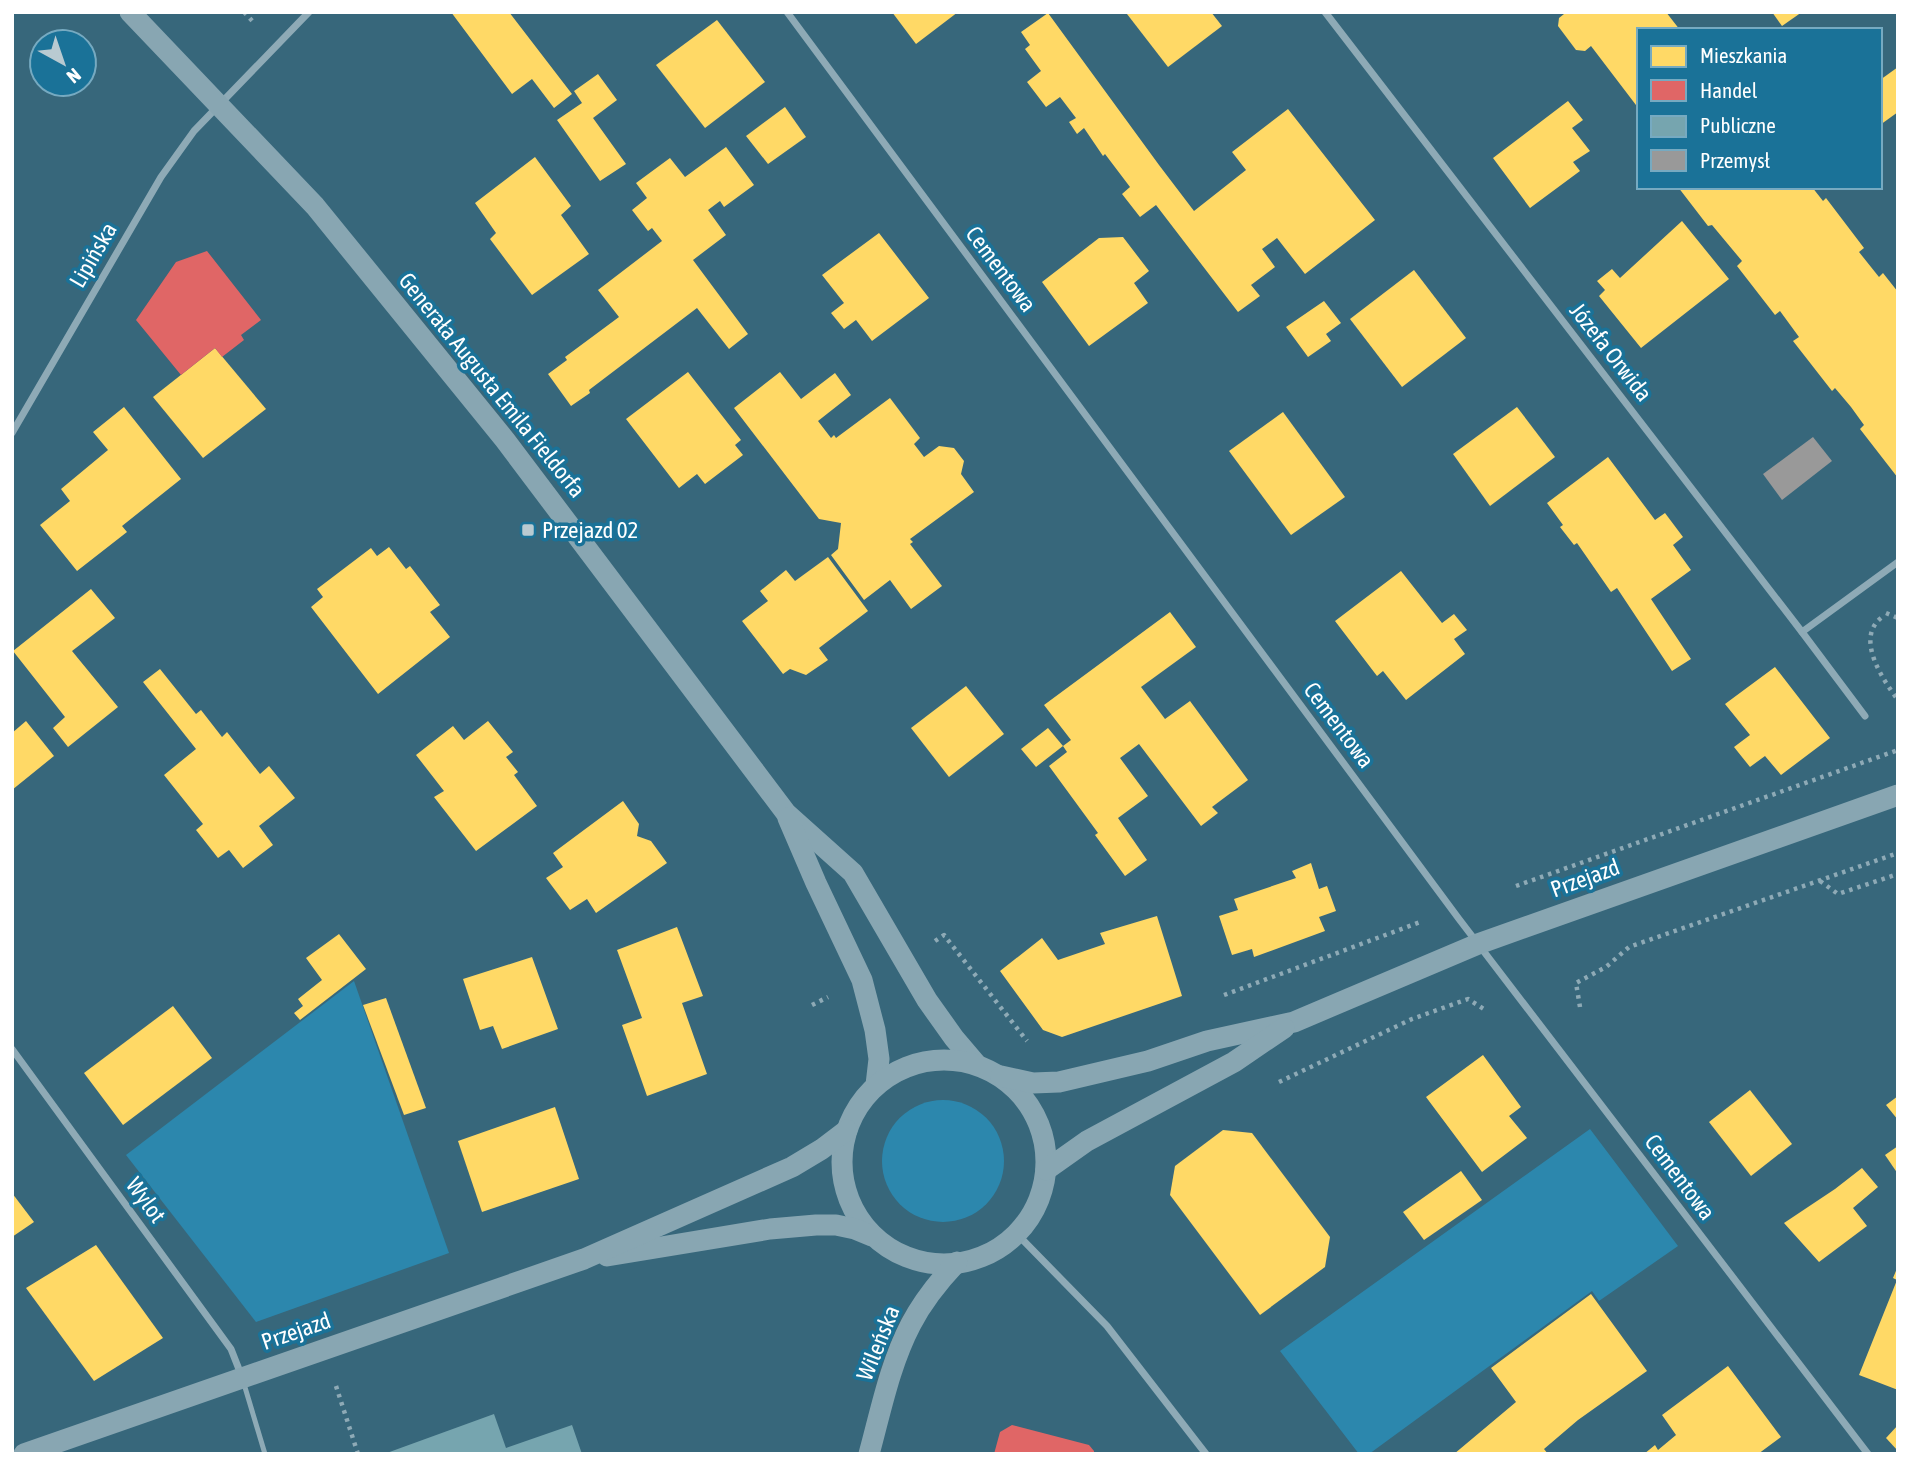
<svg xmlns="http://www.w3.org/2000/svg" width="1910" height="1466" viewBox="0 0 1910 1466" font-family="'Asap Condensed',sans-serif">
  <style>
    .green { fill: #2c87ad }
    .homes { fill: #ffd966 }
    .shops { fill: #e06666 }
    .public { fill: #76a5af }
    .industry { fill: #999 }
    .lines { fill: none; stroke-linecap: round; stroke-linejoin: round }
    .path { stroke: #8eaab6; stroke-width: 4.5; stroke-dasharray: 3.5 5; stroke-linecap: butt }
    .lane { stroke: #8eaab6; stroke-width: 5 }
    .street { stroke: #8eaab6; stroke-width: 7 }
    .secondary { stroke: #88a6b2; stroke-width: 21 }
    .poi-dot { fill: #b9cad1; stroke: #1a7298; stroke-width: 2.5 }
    .labels { text-anchor: middle; dominant-baseline: central; stroke-width: 7; stroke-linejoin: round; paint-order: stroke }
    .street-label { font-size: 23px; fill: #fff; stroke: #1a7298 }
    .poi-label { font-size: 23px; fill: #fff; stroke: #1a7298; text-anchor: start }
  </style>
  <rect width="100%" height="100%" fill="#37677b"/>
  <g class="green">
    <polygon points="354,981 449,1253 256,1322 126,1155"/>
    <circle cx="943" cy="1161" r="61"/>
    <polygon points="1590,1129 1678,1246 1599,1301 1592,1291 1369,1454 1359,1454 1280,1351"/>
  </g>
  <g class="homes">
    <polygon points="451,12 509,12 572,94 554,108 532,79 512,94"/>
    <polygon points="892,12 958,12 916,44"/>
    <polygon points="1129,12 1211,12 1222,26 1168,67 1127,14"/>
    <polygon points="1563,12 1666,12 1680,30 1639,30 1639,109 1591,46 1585,51 1576,50 1558,26 1559,18 1564,14"/>
    <polygon points="1772,12 1802,12 1782,26"/>
    <polygon points="1048,13 1159,165 1194,211 1246,170 1232,152 1288,109 1375,220 1305,274 1277,238 1262,249 1275,267 1251,285 1260,296 1238,312 1156,205 1140,217 1122,194 1130,187 1105,154 1103,156 1084,128 1077,134 1069,122 1076,118 1060,97 1046,107 1027,82 1041,71 1025,49 1030,45 1021,32"/>
    <polygon points="717,20 765,82 705,128 656,65"/>
    <polygon points="1898,67 1898,112 1880,125 1880,80"/>
    <polygon points="598,74 617,100 593,118 626,164 600,181 557,120 582,103 574,91"/>
    <polygon points="1568,101 1583,120 1572,128 1590,151 1573,162 1580,171 1530,208 1493,158"/>
    <polygon points="785,107 806,137 768,164 746,136"/>
    <polygon points="726,147 754,185 724,207 720,201 708,210 726,235 693,260 748,334 729,349 697,308 589,390 590,393 571,406 548,374 567,360 565,357 619,317 598,290 662,241 652,228 648,231 632,210 647,198 636,183 670,158 685,177"/>
    <polygon points="535,157 571,206 561,215 589,254 532,295 490,239 496,233 475,203"/>
    <polygon points="1678,187 1812,187 1823,201 1826,198 1864,248 1859,252 1879,277 1883,273 1898,292 1898,478 1860,429 1864,425 1851,407 1835,388 1832,391 1793,341 1799,337 1780,311 1775,315 1737,266 1742,261 1712,225 1708,226"/>
    <polygon points="1682,221 1729,279 1641,348 1599,296 1605,290 1597,281 1612,269 1620,278"/>
    <polygon points="879,233 929,298 872,341 856,320 844,329 831,313 844,303 822,275"/>
    <polygon points="1123,237 1149,271 1134,283 1148,303 1089,346 1042,282 1099,238"/>
    <polygon points="1414,270 1466,338 1402,387 1350,319"/>
    <polygon points="1324,301 1341,323 1326,334 1331,341 1308,357 1286,327"/>
    <polygon points="215,348 266,409 203,458 153,397"/>
    <polygon points="688,372 741,440 735,445 743,455 705,484 697,474 679,488 626,419"/>
    <polygon points="780,372 801,399 835,373 851,395 818,421 831,438 834,435 836,438 890,398 920,438 914,444 924,457 939,446 954,448 964,461 961,474 974,492 910,539 913,542 910,544 942,586 911,609 890,580 864,600 831,555 838,549 841,523 819,519 734,408"/>
    <polygon points="124,407 181,479 122,526 127,532 77,571 40,525 70,501 61,489 108,450 93,432"/>
    <polygon points="1517,407 1555,457 1490,506 1453,454"/>
    <polygon points="1283,412 1345,497 1291,535 1229,451"/>
    <polygon points="1608,457 1655,520 1665,513 1683,537 1673,545 1691,570 1651,599 1691,659 1672,671 1617,588 1611,592 1577,543 1574,545 1560,527 1563,525 1547,503"/>
    <polygon points="389,547 406,569 410,566 440,605 430,612 450,637 378,694 311,607 323,597 317,589 371,548 377,556"/>
    <polygon points="828,557 868,611 819,648 828,660 806,675 790,669 783,674 742,621 768,601 760,591 786,570 795,581"/>
    <polygon points="1401,571 1442,623 1454,614 1467,630 1454,639 1465,654 1406,700 1383,671 1377,676 1335,621"/>
    <polygon points="91,589 115,618 72,651 118,707 68,747 53,728 65,717 13,651"/>
    <polygon points="1170,612 1196,647 1141,687 1165,719 1190,701 1248,780 1212,807 1218,813 1201,826 1139,744 1120,758 1148,796 1118,818 1147,860 1125,876 1095,835 1098,833 1049,766 1067,752 1063,746 1071,740 1044,705"/>
    <polygon points="1775,667 1830,738 1781,775 1765,756 1750,767 1734,747 1750,735 1725,704"/>
    <polygon points="160,669 196,714 201,710 222,737 227,732 260,774 269,766 295,798 259,826 273,845 243,868 229,850 218,858 196,830 203,824 164,775 196,749 143,682"/>
    <polygon points="966,686 1004,734 949,777 911,728"/>
    <polygon points="26,721 54,756 12,790 12,733"/>
    <polygon points="488,721 513,752 506,757 518,772 514,775 537,806 476,851 434,797 444,791 416,755 453,726 464,740"/>
    <polygon points="1048,728 1063,746 1036,767 1021,749"/>
    <polygon points="623,801 639,824 637,836 651,841 667,863 596,913 587,899 570,910 546,878 563,867 553,853"/>
    <polygon points="1311,863 1319,889 1327,886 1336,911 1319,917 1325,931 1254,957 1252,949 1232,955 1219,916 1238,910 1234,899 1296,878 1292,871"/>
    <polygon points="1157,916 1182,996 1062,1037 1043,1030 1000,971 1042,938 1058,960 1105,944 1100,933"/>
    <polygon points="677,927 703,996 682,1003 707,1074 647,1096 622,1025 642,1018 617,950"/>
    <polygon points="339,934 366,969 300,1020 294,1013 303,1006 298,999 322,980 306,958"/>
    <polygon points="532,957 558,1029 502,1049 493,1026 480,1030 463,979"/>
    <polygon points="386,998 426,1108 404,1115 363,1005"/>
    <polygon points="173,1006 212,1058 123,1125 84,1073"/>
    <polygon points="1483,1055 1521,1107 1509,1116 1527,1138 1482,1172 1426,1097"/>
    <polygon points="1750,1090 1792,1144 1751,1176 1709,1122"/>
    <polygon points="1898,1096 1898,1120 1886,1105"/>
    <polygon points="555,1107 579,1179 482,1212 458,1141"/>
    <polygon points="1223,1130 1252,1133 1330,1237 1325,1267 1260,1315 1170,1195 1175,1166"/>
    <polygon points="1898,1146 1898,1174 1885,1155"/>
    <polygon points="1862,1168 1878,1187 1853,1208 1867,1226 1819,1262 1784,1223 1835,1189"/>
    <polygon points="1461,1171 1482,1200 1424,1240 1403,1212"/>
    <polygon points="12,1193 34,1222 12,1237"/>
    <polygon points="96,1245 163,1338 94,1381 26,1288"/>
    <polygon points="1898,1266 1898,1390 1859,1375 1897,1280 1893,1278"/>
    <polygon points="1591,1294 1647,1371 1578,1420 1544,1449 1548,1454 1454,1454 1516,1402 1491,1368"/>
    <polygon points="1728,1366 1781,1437 1758,1454 1644,1454 1655,1445 1658,1450 1676,1435 1662,1415"/>
    <polygon points="1898,1425 1898,1451 1886,1438"/>
  </g>
  <g class="shops">
    <polygon points="207,251 261,320 241,335 244,340 222,357 215,348 181,375 136,320 176,262"/>
    <polygon points="1012,1425 1089,1445 1094,1451 1094,1454 994,1454 1000,1432"/>
  </g>
  <polygon class="public" points="494,1414 506,1448 572,1425 582,1454 384,1454"/>
  <polygon class="industry" points="1813,437 1832,461 1782,500 1763,474"/>
  <g class="lines">
    <g class="path">
      <polyline points="244,12 255,24"/>
      <polyline points="1886,613 1898,618"/>
      <path d="M1881,618C1855,639 1883,680 1898,700"/>
      <polyline points="1820,881 1838,894 1898,874"/>
      <polyline points="1516,886 1898,750"/>
      <polyline points="935,941 944,935 1027,1041"/>
      <polyline points="1224,995 1423,921"/>
      <polyline points="812,1005 828,997"/>
      <polyline points="1580,1007 1576,983 1606,967 1629,947 1898,853"/>
      <polyline points="1279,1082 1412,1019 1468,999 1487,1011"/>
      <polyline points="336,1386 358,1454"/>
    </g>
    <polyline class="lane" points="244,1384 265,1454"/>
    <g class="street">
      <polyline points="787,12 1459,919 1868,1454"/>
      <polyline points="1325,12 1802,632 1865,716"/>
      <polyline points="12,433 161,177 194,131 309,12"/>
      <polyline points="1802,632 1898,562"/>
      <polyline points="12,1049 231,1349 242,1377"/>
      <polyline points="1016,1233 1107,1326 1206,1454"/>
    </g>
    <g class="secondary">
      <polyline points="130,12 315,206 505,440 786,813 853,873 927,1000 954,1038 977,1065"/>
      <polyline points="788,818 816,883 862,980 875,1030 879,1059 876,1085"/>
      <circle cx="944" cy="1162" r="102"/>
      <polyline points="1001,1076 1033,1083 1059,1082 1148,1061 1207,1041 1294,1022 1478,944 1898,795"/>
      <polyline points="1046,1170 1087,1141 1234,1062 1284,1028"/>
      <polyline points="607,1256 770,1229 816,1225 836,1225 855,1229 872,1236"/>
      <polyline points="24,1454 584,1259 792,1167 822,1149 847,1130"/>
      <path d="M869,1454C881,1410 890,1364 911,1324C923,1301 939,1281 957,1262"/>
    </g>
  </g>
  <rect class="poi-dot" x="521" y="523" width="14" height="14" rx="3.5"/>
  <g class="labels">
    <g class="street-label">
      <text transform="translate(93 255) rotate(-60)">Lipińska</text>
      <text transform="translate(1001 269) rotate(53)">Cementowa</text>
      <text transform="translate(1611 352) rotate(52)">Józefa Orwida</text>
      <text transform="translate(492 385) rotate(51)">Generała Augusta Emila Fieldorfa</text>
      <text transform="translate(1339 725) rotate(53)">Cementowa</text>
      <text transform="translate(1585 878) rotate(-20)">Przejazd</text>
      <text transform="translate(1680 1177) rotate(53)">Cementowa</text>
      <text transform="translate(146 1200) rotate(54)">Wylot</text>
      <text transform="translate(296 1331) rotate(-19)">Przejazd</text>
      <text transform="translate(878 1343) rotate(-68)">Wileńska</text>
    </g>
    <g class="poi-label">
      <text x="542" y="530">Przejazd 02</text>
    </g>
  </g>
  <rect width="1910" height="1466" fill="none" stroke="#ffffff" stroke-width="28"/>
  <rect x="1637" y="28" width="245" height="161" fill="#1a7298" stroke="#76aac1" stroke-width="2"/>
  <rect x="1651" y="46" width="35" height="21" fill="#ffd966" stroke="#76aac1" stroke-width="2"/>
  <text x="1700" y="63" font-size="21" fill="#ffffff">Mieszkania</text>
  <rect x="1651" y="80" width="35" height="21" fill="#e06666" stroke="#76aac1" stroke-width="2"/>
  <text x="1700" y="98" font-size="21" fill="#ffffff">Handel</text>
  <rect x="1651" y="116" width="35" height="21" fill="#76a5af" stroke="#76aac1" stroke-width="2"/>
  <text x="1700" y="133" font-size="21" fill="#ffffff">Publiczne</text>
  <rect x="1651" y="150" width="35" height="21" fill="#999999" stroke="#76aac1" stroke-width="2"/>
  <text x="1700" y="168" font-size="21" fill="#ffffff">Przemysł</text>
  <g transform="translate(63 63) rotate(140)"><circle r="33" fill="#1a7298" stroke="#76aac1" stroke-width="2"/>
  <path d="M0-5L12 26L0 18L-12 26Z" fill="#b9cad1"/>
  <text y="-10" font-size="19" font-weight="bold" text-anchor="middle" fill="#ffffff">N</text>
  </g>
</svg>
